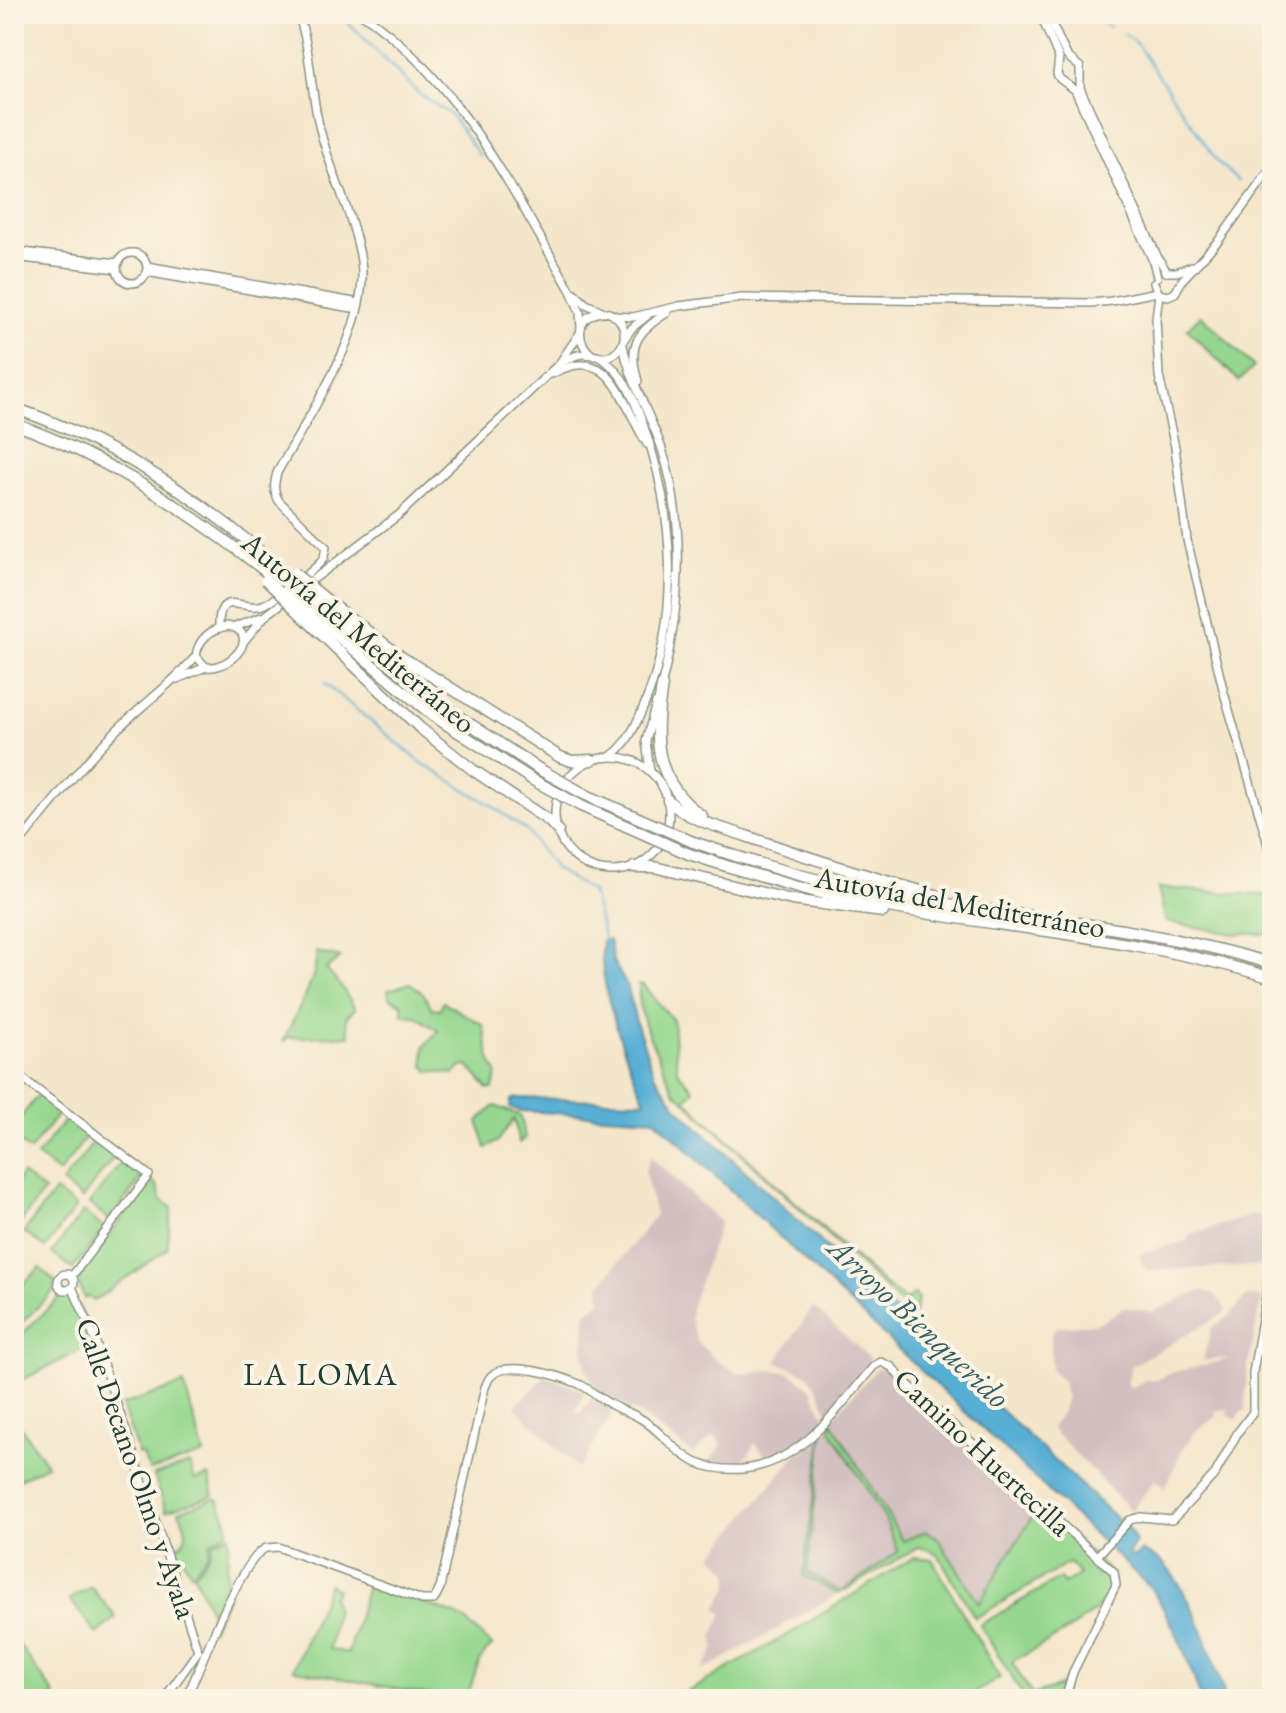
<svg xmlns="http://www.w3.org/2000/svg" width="1286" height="1713" viewBox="0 0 1286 1713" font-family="'EB Garamond',serif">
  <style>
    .industrial { fill: #d2bfbf }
    .green { fill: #95d78e; stroke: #5a8a61; stroke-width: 2 }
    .water { fill: #58afd5; stroke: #3c7684; stroke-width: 2 }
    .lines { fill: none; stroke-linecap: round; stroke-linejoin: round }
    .stream { stroke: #58afd5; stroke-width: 2 }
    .secondary-casing { stroke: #8a9280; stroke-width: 10 }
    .highway-casing { stroke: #8a9280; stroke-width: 13 }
    .secondary { stroke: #fff; stroke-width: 7 }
    .highway { stroke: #fff; stroke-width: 10 }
    .highway-bridge-casing { stroke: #8a9280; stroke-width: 13; stroke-linecap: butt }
    .highway-bridge { stroke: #fff; stroke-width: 10 }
    .labels { text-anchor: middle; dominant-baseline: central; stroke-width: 8; stroke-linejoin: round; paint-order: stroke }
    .street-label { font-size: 30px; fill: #1f3d34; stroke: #fcf5e5 }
    .water-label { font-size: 32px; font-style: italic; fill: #305f64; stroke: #fcf5e5 }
    .neighbourhood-label { font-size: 32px; letter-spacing: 2px; fill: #1f3d34; stroke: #fcf5e5 }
  </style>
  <rect width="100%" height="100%" fill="#fcf5e5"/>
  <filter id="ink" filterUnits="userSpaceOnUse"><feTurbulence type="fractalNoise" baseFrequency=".0125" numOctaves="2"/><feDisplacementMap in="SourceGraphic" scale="16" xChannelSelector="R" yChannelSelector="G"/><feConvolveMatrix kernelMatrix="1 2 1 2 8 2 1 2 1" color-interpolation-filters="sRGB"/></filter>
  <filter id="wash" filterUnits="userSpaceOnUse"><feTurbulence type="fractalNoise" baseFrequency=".006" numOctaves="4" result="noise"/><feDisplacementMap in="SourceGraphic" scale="32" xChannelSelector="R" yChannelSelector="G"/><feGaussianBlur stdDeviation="1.8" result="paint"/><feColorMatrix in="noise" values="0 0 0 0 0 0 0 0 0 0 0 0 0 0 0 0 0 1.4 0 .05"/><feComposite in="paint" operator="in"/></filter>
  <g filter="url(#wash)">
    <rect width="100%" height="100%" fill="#f4e6cb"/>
    <g class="industrial">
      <polygon points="650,1156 720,1222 691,1309 690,1318 698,1343 717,1361 740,1374 774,1370 791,1373 812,1390 825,1418 813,1432 769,1460 755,1443 749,1454 739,1463 708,1463 722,1445 714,1435 693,1454 641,1415 597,1392 586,1368 583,1347 586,1313 601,1302 600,1285 655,1216 645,1171"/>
      <polygon points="1254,1215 1262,1215 1267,1218 1270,1226 1265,1266 1147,1270 1142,1263 1140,1255 1147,1251 1188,1241 1189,1235"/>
      <polygon points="1203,1290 1215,1295 1227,1310 1222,1315 1131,1366 1127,1386 1132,1388 1145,1380 1159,1379 1174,1372 1230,1359 1216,1358 1203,1361 1211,1329 1229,1316 1247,1296 1255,1296 1262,1298 1247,1371 1245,1411 1240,1412 1237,1420 1228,1415 1229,1409 1214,1412 1217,1416 1196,1431 1183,1448 1165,1488 1155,1480 1131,1511 1051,1428 1063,1410 1066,1396 1063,1381 1051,1369 1051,1334 1057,1327 1094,1324 1105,1320 1124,1307 1152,1312"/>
      <polygon points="813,1307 874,1362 828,1413 817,1387 807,1374 776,1362"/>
      <polygon points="883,1366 889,1367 923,1405 941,1420 936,1426 939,1429 948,1426 982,1458 981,1463 986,1462 1035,1512 980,1604 937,1537 926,1531 903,1542 831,1420 875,1370"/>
      <polygon points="545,1376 585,1391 575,1411 580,1413 593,1397 612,1410 611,1416 579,1469 515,1407"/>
      <polygon points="830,1428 885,1519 898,1553 840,1592 807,1572 818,1473 803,1575 838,1594 702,1671 715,1648 713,1635 723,1614 716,1608 730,1585 729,1572 713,1555 799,1451 802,1453 823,1430 824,1433"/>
    </g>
    <g class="green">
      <polygon points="1201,315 1254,367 1239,381 1187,329"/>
      <polygon points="1158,888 1272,896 1272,934 1235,934 1166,922"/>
      <path d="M316,952L341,958L326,969L343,989L355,1009L346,1017L349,1036C329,1035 310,1038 289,1037L283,1042C293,1017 319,979 316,952Z"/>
      <polygon points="410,983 423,993 432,1008 440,1009 443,1002 483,1025 490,1059 497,1073 493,1089 488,1089 468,1066 462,1067 454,1074 429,1071 424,1066 424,1047 438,1031 416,1016 403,1015 402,1004 389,997 388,990"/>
      <polygon points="639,984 643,985 673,1020 677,1070 694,1090 685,1100 884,1284 906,1300 915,1294 918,1299 913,1315 674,1091 648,1034 639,1004"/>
      <polygon points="38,1095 60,1111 30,1151 14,1139 14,1126"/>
      <polygon points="495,1106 521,1116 525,1138 519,1143 514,1119 498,1141 486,1148 478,1121"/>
      <polygon points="67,1117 89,1133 59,1173 37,1156"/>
      <polygon points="96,1139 116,1154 82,1199 62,1183"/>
      <polygon points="123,1160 144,1175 110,1220 89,1204"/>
      <polygon points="22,1174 44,1191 17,1227 14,1224 14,1186"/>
      <polygon points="151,1181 157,1185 161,1199 172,1208 167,1249 94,1301 88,1296 85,1299 79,1286 80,1274"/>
      <polygon points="55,1191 76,1207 45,1248 24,1232"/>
      <polygon points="83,1212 104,1228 73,1269 52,1253"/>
      <polygon points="40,1268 54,1281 55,1290 14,1330 14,1293"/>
      <polygon points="71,1294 80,1309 93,1344 14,1384 14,1342 62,1295"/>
      <polygon points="184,1384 204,1454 150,1471 142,1455 138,1454 122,1405"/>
      <path d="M831,1420L903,1541L926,1531L937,1537L979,1603L1035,1512H1046L1109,1571C1128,1606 1037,1647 1012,1662L1032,1695L1060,1686L1065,1682L1063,1699H1025L980,1625L1060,1578L1064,1584L1079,1574L1069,1563L975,1618L939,1556L930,1550L919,1547L838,1594L803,1575L823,1433L807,1572L841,1592L898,1552L885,1519L830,1428Z"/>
      <polygon points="21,1427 47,1465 14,1482 14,1430"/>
      <polygon points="190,1464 195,1480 209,1476 214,1495 166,1511 154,1475"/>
      <path d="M215,1498L218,1499L228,1524V1532L211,1541L208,1553L192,1574L175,1548C192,1538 186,1527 179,1511Z"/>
      <polygon points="229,1535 226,1589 229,1595 210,1631 211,1613 194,1575 210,1553 213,1542"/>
      <polygon points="914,1557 932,1559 1000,1678 964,1699 675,1699 794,1631"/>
      <path d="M368,1582L456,1615L466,1621L492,1646C477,1656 473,1682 467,1699H449L293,1669L329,1584L337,1590L332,1597L336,1607L329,1649L348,1653Z"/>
      <polygon points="91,1587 116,1617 97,1634 69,1599"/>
      <polygon points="17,1642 55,1695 49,1699 14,1699 14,1644"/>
    </g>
    <path class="water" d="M609,940L613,961L628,988L636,1022L654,1074L678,1108L1130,1531L1136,1542L1129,1553L1130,1556L1134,1557L1142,1551C1149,1556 1158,1558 1163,1563C1197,1601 1210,1653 1226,1699H1201C1187,1657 1175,1624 1150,1587L655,1119L522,1111L510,1108L511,1100L517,1098L645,1101C626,1059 598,986 602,941Z"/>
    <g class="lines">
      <g class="stream">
        <polyline points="340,14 419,94 451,115 480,156"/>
        <polyline points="1088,14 1110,27"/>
        <polyline points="1124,34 1136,43 1217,161 1238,181"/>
        <polyline points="1262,190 1272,190"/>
        <polyline points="324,683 423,764 491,805 527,831 555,869 592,892 605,943"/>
      </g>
    </g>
  </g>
  <g filter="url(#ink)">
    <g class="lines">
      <defs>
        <g id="secondary">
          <path d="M362,14C460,80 513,192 571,291L580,312L581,328"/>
          <polyline points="1040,14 1059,58 1057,74 1060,79 1075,90 1153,261 1157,277"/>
          <polyline points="1047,14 1067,56 1080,67 1080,88 1158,258 1167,272"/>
          <polyline points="14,251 118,263"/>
          <circle cx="132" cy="268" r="15"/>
          <polyline points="14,257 117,269"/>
          <polyline points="147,266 354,302 357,305"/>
          <polyline points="146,272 352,308 357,305"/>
          <polyline points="1166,272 1177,272 1192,266"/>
          <polyline points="1154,283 1159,294 1168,296 1175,293 1183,279 1219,240 1272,167"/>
          <polyline points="573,292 586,304 602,311"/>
          <polyline points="1159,294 1156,318 1159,376 1175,447 1187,540 1224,693 1266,837 1272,865"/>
          <polyline points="614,316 633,317 679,306 742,298 1091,303 1112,301 1157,292"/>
          <polyline points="625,338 632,328 647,316"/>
          <path d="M623,345C630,381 650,414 662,449C687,527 681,608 661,687"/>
          <path d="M601,358C624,372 634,399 643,424C675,512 681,617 644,706C635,726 629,743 611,756"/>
          <path d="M561,363C568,359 575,354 584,354C595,354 604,361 614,354C635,340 621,306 597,313C574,319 577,346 594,356"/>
          <path d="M552,374C613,340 622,406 647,444"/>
          <path d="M638,381C627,346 637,331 667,313"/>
          <polyline points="306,585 400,514 559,364 580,333"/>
          <path d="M227,626C263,631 233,670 206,667L196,656C198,639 211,629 227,626Z"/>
          <path d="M219,627C218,587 243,612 263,605C272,602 319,567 323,559C325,555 325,551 326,547L279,501C273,491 274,484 277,473C308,416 371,327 361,261C354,217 332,176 321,133C310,95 312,51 298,14"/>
          <polyline points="235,627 261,617"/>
          <polyline points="244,641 264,617 290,597"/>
          <polyline points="177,679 206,667"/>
          <circle cx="612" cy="814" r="57"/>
          <polyline points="650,771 646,741 656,703"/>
          <path d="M14,850C44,813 73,775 106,741C134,710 169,688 196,656"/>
          <polyline points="14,1072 149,1175 72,1276"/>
          <circle cx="66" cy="1282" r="8"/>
          <polyline points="72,1287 91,1329 125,1428 198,1651"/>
          <polyline points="1097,1556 1130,1520 1141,1517 1172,1520 1177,1515 1215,1474 1238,1432 1253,1412 1253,1372 1266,1296 1272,1235"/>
          <polyline points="164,1699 198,1651"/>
          <path d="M181,1699L191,1687C203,1660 242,1558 266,1548C267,1548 277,1547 278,1547L422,1600H434L440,1588L485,1387C487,1383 488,1379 491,1376C507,1359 560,1376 579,1384C590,1389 599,1398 610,1404C618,1409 629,1412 638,1417C659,1428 673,1451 695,1462C710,1469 727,1470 743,1469C803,1463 838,1407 874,1366L881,1362L892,1367L901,1378L1114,1572L1116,1585L1073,1672L1065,1699"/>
        </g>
        <g id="highway">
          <path d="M14,408C112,441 199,497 277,566"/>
          <path d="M14,424C109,457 192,513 270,575"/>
          <polyline points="333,605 400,656 560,757 572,761 592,760"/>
          <polyline points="328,612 441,705 539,769"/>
          <polyline points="321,622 432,715 533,780"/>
          <polyline points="316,629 420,728 473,770 549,821 558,831"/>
          <path d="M662,686C653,738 654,782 702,816"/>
          <path d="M668,800C687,820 720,827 746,836C811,859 876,879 943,897"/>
          <path d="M693,842C739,857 785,873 833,883C979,916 1129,920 1272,964"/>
          <path d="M689,854C747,873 805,891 865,903C1000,928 1140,937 1272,978"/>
          <polyline points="634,867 654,867 792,900 883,912"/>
        </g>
      </defs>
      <use href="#secondary" class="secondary-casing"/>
      <use href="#highway" class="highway-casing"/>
      <use href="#secondary" class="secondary"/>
      <use href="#highway" class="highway"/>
      <defs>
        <g id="highway-bridge">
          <polyline points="277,566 328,612"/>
          <polyline points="294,573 333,605"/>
          <polyline points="266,580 316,629"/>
          <polyline points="286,590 321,622"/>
          <polyline points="539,769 586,795 693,842"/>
          <polyline points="533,780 581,806 689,854"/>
        </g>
      </defs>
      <use href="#highway-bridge" class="highway-bridge-casing"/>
      <use href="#highway-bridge" class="highway-bridge"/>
    </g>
  </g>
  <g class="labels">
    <g class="street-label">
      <text transform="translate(359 632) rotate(40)">Autovía del Mediterráneo</text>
      <text transform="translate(960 902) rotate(10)">Autovía del Mediterráneo</text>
      <text transform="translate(983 1452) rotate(43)">Camino Huertecilla</text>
      <text transform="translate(137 1468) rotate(71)">Calle Decano Olmo y Ayala</text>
    </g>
    <g class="water-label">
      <text transform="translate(919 1322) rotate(43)">Arroyo Bienquerido</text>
    </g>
    <g class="neighbourhood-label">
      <text x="321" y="1374">LA LOMA</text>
    </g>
  </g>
  <rect width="1286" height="1713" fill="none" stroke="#fcf5e5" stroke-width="48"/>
</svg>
